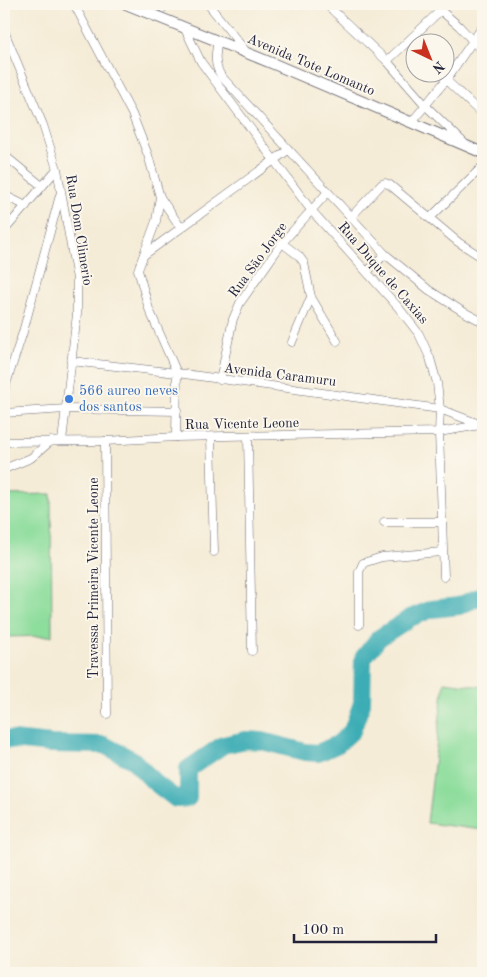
<svg xmlns="http://www.w3.org/2000/svg" width="487" height="977" viewBox="0 0 487 977" font-family="'Old Standard TT',serif">
  <style>
    .pitch { fill: #8ddd9c; stroke: #58806c }
    .lines { fill: none; stroke-linecap: round; stroke-linejoin: round }
    .river { stroke: #3cadb5; stroke-width: 18 }
    .street-casing { stroke: #6c6972; stroke-width: 9 }
    .secondary-casing { stroke: #6c6972; stroke-width: 12 }
    .street { stroke: #fff; stroke-width: 8 }
    .secondary { stroke: #fff; stroke-width: 10 }
    .shop-dot { fill: #3f7fe0; stroke: #fbf7ec; stroke-width: 2 }
    .labels { text-anchor: middle; dominant-baseline: central; stroke-width: 4; stroke-linejoin: round; paint-order: stroke }
    .street-label { font-size: 14px; fill: #22223b; stroke: #fbf7ec }
    .shop-label { font-size: 14px; fill: #366cbe; stroke: #fbf7ec; text-anchor: start }
  </style>
  <rect width="100%" height="100%" fill="#fbf7ec"/>
  <filter id="ink" filterUnits="userSpaceOnUse"><feTurbulence type="fractalNoise" baseFrequency=".02" numOctaves="2"/><feDisplacementMap in="SourceGraphic" scale="10" xChannelSelector="R" yChannelSelector="G"/><feConvolveMatrix kernelMatrix="1 2 1 2 8 2 1 2 1" color-interpolation-filters="sRGB"/></filter>
  <filter id="wash" filterUnits="userSpaceOnUse"><feTurbulence type="fractalNoise" baseFrequency=".0096" numOctaves="4" result="noise"/><feDisplacementMap in="SourceGraphic" scale="20" xChannelSelector="R" yChannelSelector="G"/><feGaussianBlur stdDeviation="1.12" result="paint"/><feColorMatrix in="noise" values="0 0 0 0 0 0 0 0 0 0 0 0 0 0 0 0 0 1.4 0 .05"/><feComposite in="paint" operator="in"/></filter>
  <g filter="url(#wash)">
    <rect width="100%" height="100%" fill="#f5ecd7"/>
    <g class="pitch">
      <polygon points="51,494 52,636 4,637 4,495"/>
      <polygon points="444,682 483,687 483,830 427,823"/>
    </g>
    <g class="lines">
      <polyline class="river" points="4,739 51,744 104,745 133,760 154,782 176,799 188,798 188,769 223,745 246,740 262,741 305,752 318,753 338,744 352,731 362,703 363,658 379,638 410,618 432,609 459,606 483,595"/>
    </g>
  </g>
  <g filter="url(#ink)">
    <g class="lines">
      <defs>
        <g id="street">
          <polyline points="74,4 132,114 148,155 160,197 156,221 138,270 149,309 177,373 176,437"/>
          <polyline points="160,4 163,8"/>
          <polyline points="208,4 247,53"/>
          <polyline points="326,4 387,61 426,106 464,143"/>
          <polyline points="433,4 459,26 483,52"/>
          <polyline points="185,29 201,62 311,210 398,307 419,334 430,358 437,383 440,409 439,432 444,577"/>
          <polyline points="4,31 43,125 57,169 77,279 77,314 62,441"/>
          <path d="M218,41C215,55 214,64 221,76L385,254L429,290L462,311L483,322"/>
          <polyline points="387,61 441,10"/>
          <polyline points="446,80 483,115"/>
          <polyline points="411,123 446,80 483,26"/>
          <polyline points="4,155 42,186"/>
          <polyline points="4,195 26,206"/>
          <polyline points="160,197 181,228"/>
          <polyline points="350,218 382,184 385,183 390,185 458,242 483,258"/>
          <polyline points="430,218 483,166"/>
          <polyline points="4,231 57,169"/>
          <polyline points="282,243 299,256 304,263 311,297 337,341"/>
          <polyline points="144,255 288,150"/>
          <polyline points="367,272 385,254"/>
          <polyline points="292,342 311,297"/>
          <polyline points="71,361 177,373 440,409 479,424"/>
          <polyline points="220,380 233,319 240,303 282,243 327,193"/>
          <polyline points="4,390 23,332 60,195"/>
          <polyline points="4,413 66,409 177,411"/>
          <polyline points="248,436 252,651"/>
          <polyline points="211,437 214,552"/>
          <polyline points="105,441 107,714"/>
          <polyline points="4,442 105,441 176,437 439,432 480,425"/>
          <polyline points="4,469 31,458 51,441"/>
          <polyline points="384,522 442,522"/>
          <polyline points="359,625 359,572 363,563 382,557 442,552"/>
        </g>
        <polyline id="secondary" points="126,4 274,64 483,153"/>
      </defs>
      <use href="#street" class="street-casing"/>
      <use href="#secondary" class="secondary-casing"/>
      <use href="#street" class="street"/>
      <use href="#secondary" class="secondary"/>
    </g>
  </g>
  <circle class="shop-dot" cx="69" cy="399" r="5"/>
  <g class="labels">
    <g class="street-label">
      <text transform="translate(311 65) rotate(23)">Avenida Tote Lomanto</text>
      <text transform="translate(79 230) rotate(81)">Rua Dom Climerio</text>
      <text transform="translate(258 260) rotate(-54)">Rua São Jorge</text>
      <text transform="translate(383 273) rotate(49)">Rua Duque de Caxias</text>
      <text transform="translate(280 375) rotate(7)">Avenida Caramuru</text>
      <text transform="translate(242 424) rotate(-1)">Rua Vicente Leone</text>
      <text transform="translate(94 578) rotate(-90)">Travessa Primeira Vicente Leone</text>
    </g>
    <g class="shop-label">
      <text x="79" y="391">566 aureo neves<tspan x="79" dy="16">dos santos</tspan></text>
    </g>
  </g>
  <rect width="487" height="977" fill="none" stroke="#fbf7ec" stroke-width="20"/>
  <g transform="translate(430 58) rotate(137)"><circle r="24" fill="#fbf7ec" stroke="#a4a2a5"/>
  <path d="M0-4L9 19L0 12L-9 19Z" fill="#c8321e"/>
  <text y="-8" font-size="14" font-weight="bold" text-anchor="middle" fill="#22223b">N</text>
  </g>
  <path d="M294 934v8h142v-8" fill="none" stroke="#22223b" stroke-width="2.5"/>
  <text x="302" y="934" font-size="15" fill="#22223b" stroke="#fbf7ec" stroke-width="4" paint-order="stroke">100 m</text>
</svg>
